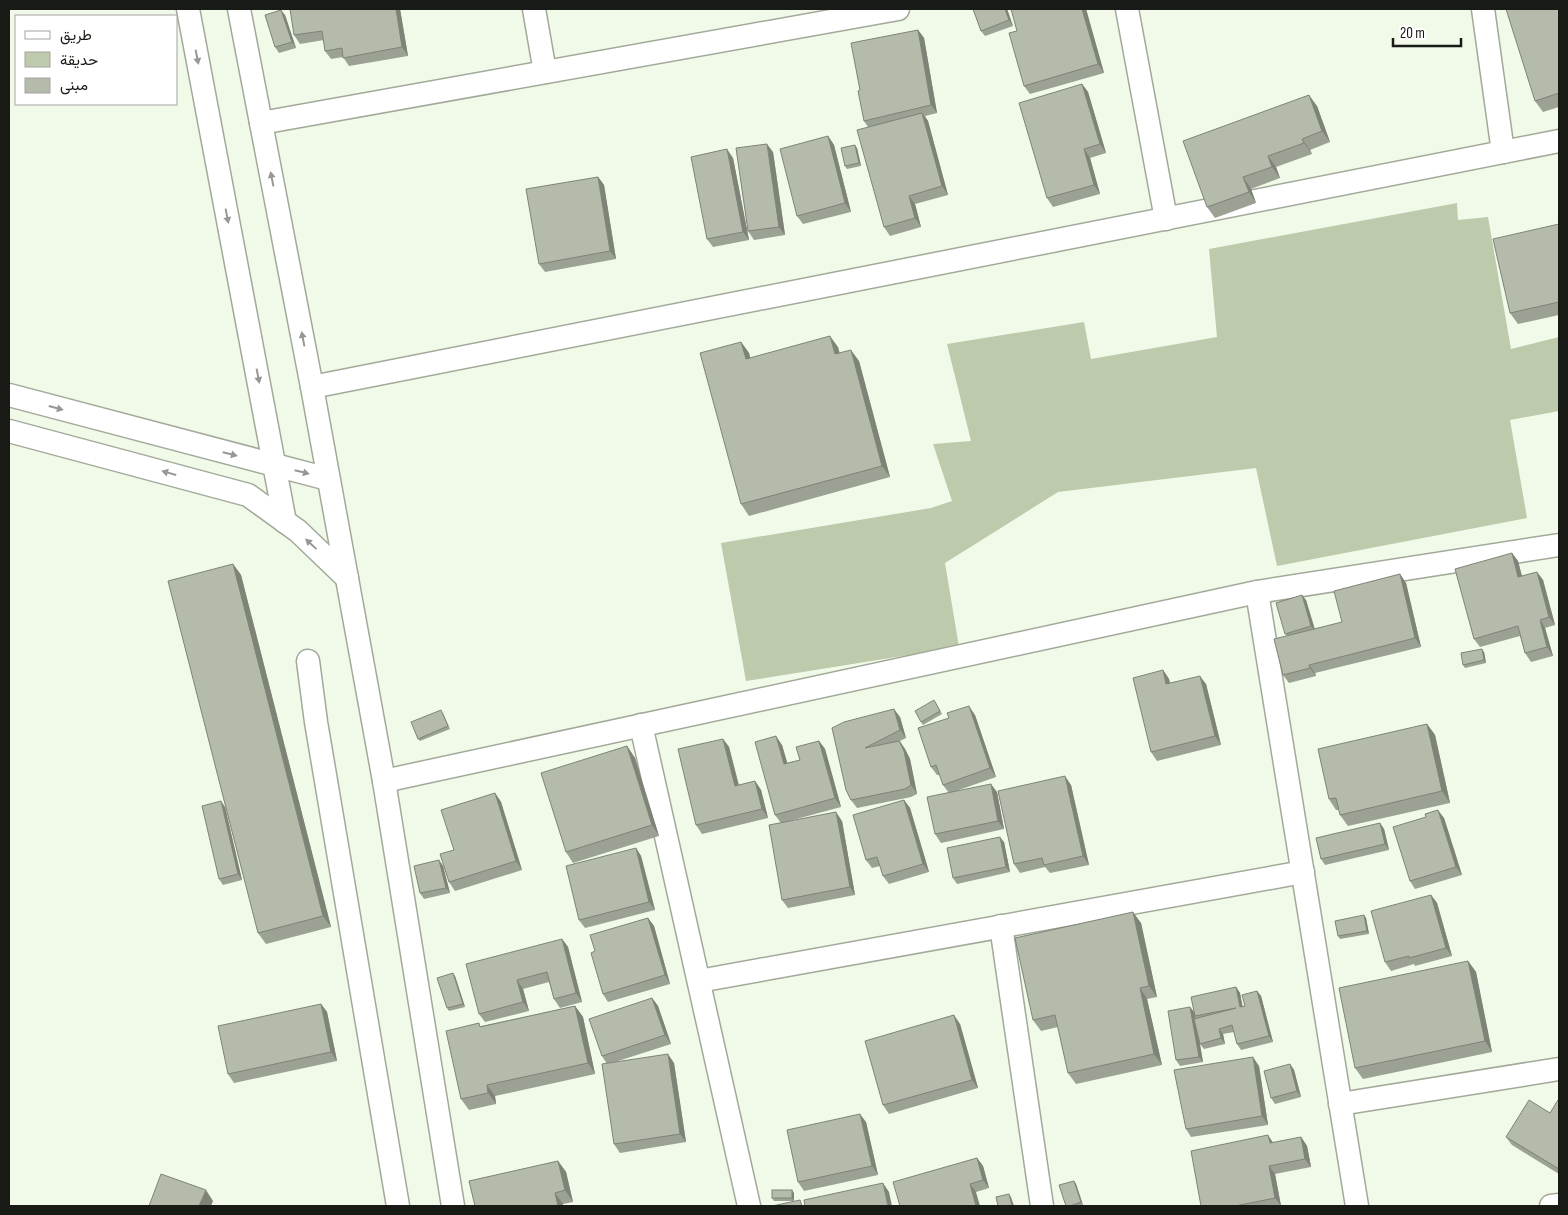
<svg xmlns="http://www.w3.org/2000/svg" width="1568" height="1215" viewBox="0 0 1568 1215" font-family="'Sofia Sans Condensed',Vazirmatn,sans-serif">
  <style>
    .green { fill: #bdcbac }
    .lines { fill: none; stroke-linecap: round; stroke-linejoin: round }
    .street-casing { stroke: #a2a99a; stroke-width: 25 }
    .street { stroke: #fff; stroke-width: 22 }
    .wall { fill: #9ba193 }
    .shaded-wall { fill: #7e8378 }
    .building { fill: #b4bbab; stroke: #7e8378 }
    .oneway { fill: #979896 }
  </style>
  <rect width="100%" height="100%" fill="#f1f9e8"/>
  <polygon class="green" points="1457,203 1458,220 1488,217 1511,349 1559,337 1559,411 1510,420 1527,518 1277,566 1256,468 1058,492 945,563 959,647 746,681 721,543 931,508 952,501 933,444 971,441 947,344 1084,322 1091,359 1217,337 1209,249"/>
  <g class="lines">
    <defs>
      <g id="street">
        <polyline points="188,9 285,522"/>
        <polyline points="239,9 312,387 384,781 453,1206"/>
        <polyline points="534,9 545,72"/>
        <polyline points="1127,9 1166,219"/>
        <polyline points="1483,9 1503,152"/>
        <polyline points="261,123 898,9"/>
        <polyline points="312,387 1559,141"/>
        <polyline points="9,395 328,479"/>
        <polyline points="9,431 248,495 298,531 347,578"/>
        <polyline points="1257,592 1357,1206"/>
        <polyline points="308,661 316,722 398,1206"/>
        <polyline points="641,725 749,1206"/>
        <polyline points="384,781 1257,592 1559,545"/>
        <polyline points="1001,926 1042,1206"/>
        <polyline points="699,981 1303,872"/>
        <polyline points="1340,1104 1559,1069"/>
        <polyline points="1551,1206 1559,1205"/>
      </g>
    </defs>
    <use href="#street" class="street-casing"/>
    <use href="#street" class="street"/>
  </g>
  <g class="wall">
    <polygon points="290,9 400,9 408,56 349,66 343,57 331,59 325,51 324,40 300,44 294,35"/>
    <polygon points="973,9 1007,9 1013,26 985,36 981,31"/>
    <polygon points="1086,9 1104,73 1030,94 1024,86"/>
    <polygon points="1559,9 1559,107 1543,112 1535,101"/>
    <polygon points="285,15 296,48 279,53 275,47"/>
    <polygon points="918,30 924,38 937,113 925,116 928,121 948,195 915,204 921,227 890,236 884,227 868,127 864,121 860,90"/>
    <polygon points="1082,84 1088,92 1106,153 1090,158 1100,194 1053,207 1047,198"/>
    <polygon points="1317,106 1330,142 1310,150 1312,154 1276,167 1280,178 1251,189 1256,203 1215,218 1207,207"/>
    <polygon points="828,136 834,145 851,212 803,224 797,216"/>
    <polygon points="857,148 861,166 847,169 845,166"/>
    <polygon points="773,152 785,235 754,240 748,231"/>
    <polygon points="733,158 749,240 713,247 707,239"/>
    <polygon points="598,177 604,185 616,259 545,272 539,264"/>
    <polygon points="1559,224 1559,315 1518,324 1510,313"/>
    <polygon points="741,342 749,353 750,358 838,347 839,353 859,361 890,477 749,516 741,504"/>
    <polygon points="1512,553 1518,561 1522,576 1537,572 1543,580 1555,625 1545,628 1553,656 1531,662 1525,653 1520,636 1480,647 1474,639"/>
    <polygon points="233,564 241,575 331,927 266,944 258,933"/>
    <polygon points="1400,574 1406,583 1421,647 1315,673 1316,676 1289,683 1283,675 1287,636 1285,634 1306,600 1315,629 1342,622"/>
    <polygon points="1484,652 1486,663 1465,668 1463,665"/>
    <polygon points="1163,670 1169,679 1170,683 1206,684 1221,745 1157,761 1151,752"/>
    <polygon points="936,703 942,714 923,725 921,722"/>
    <polygon points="443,713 450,729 420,741 418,739"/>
    <polygon points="975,715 996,777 953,792 997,792 1004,829 941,843 935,834 949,793 943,785 940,775 937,775 931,767"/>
    <polygon points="900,717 906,738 900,741 905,749 910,759 917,794 911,797 857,808 851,800 832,728"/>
    <polygon points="1427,724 1435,735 1450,803 1348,826 1340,815 1339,810 1336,810 1329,799"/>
    <polygon points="723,739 729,747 739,785 755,781 761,790 768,818 702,834 696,825"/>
    <polygon points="819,741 825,749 841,807 789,821 842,821 855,895 788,908 782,900 781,823 775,815 782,745 787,763 800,760"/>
    <polygon points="627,746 635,758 659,836 573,863 566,852"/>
    <polygon points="1071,785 1089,865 1050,873 1045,867 1020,873 1014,864"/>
    <polygon points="495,793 501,802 522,870 455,891 449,882"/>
    <polygon points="904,800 910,808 929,872 889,884 883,876 880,866 872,868 866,860"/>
    <polygon points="225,807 242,880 223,885 219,879"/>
    <polygon points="1444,818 1462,875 1415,889 1410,881"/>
    <polygon points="1380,823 1384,829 1389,850 1325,865 1321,859"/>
    <polygon points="1004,842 1010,872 957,884 953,878"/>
    <polygon points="636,848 641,856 655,910 585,928 579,920"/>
    <polygon points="439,860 443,866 450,893 424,899 420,893"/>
    <polygon points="1431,895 1437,903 1452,956 1415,966 1414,964 1391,971 1385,962"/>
    <polygon points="1364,915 1366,918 1369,934 1340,939 1338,936"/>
    <polygon points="648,918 654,926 670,984 608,1002 603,994 595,951"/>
    <polygon points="1141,923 1157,997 1147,999 1162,1065 1076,1084 1068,1073 1058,1027 1041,1031 1033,1020"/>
    <polygon points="562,939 568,947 582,1002 560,1008 554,999 549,982 523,989 529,1011 485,1022 479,1014"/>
    <polygon points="1468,961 1476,972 1492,1052 1363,1079 1355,1068"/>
    <polygon points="455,976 465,1007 449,1011 447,1008"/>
    <polygon points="1236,987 1240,993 1242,1006 1245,1006 1257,991 1261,996 1273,1042 1241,1050 1237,1044 1234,1032 1223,1034 1225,1044 1204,1049 1200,1044 1199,1038 1203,1062 1180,1066 1176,1060 1190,1007 1194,1012"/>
    <polygon points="652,998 658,1006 671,1044 615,1062 674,1063 686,1142 620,1153 614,1144 607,1064 602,1056"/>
    <polygon points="321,1004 327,1012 337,1061 234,1083 228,1074"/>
    <polygon points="575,1006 583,1017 595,1074 495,1096 496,1104 469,1110 461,1099 481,1026"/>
    <polygon points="960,1024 978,1088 889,1114 883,1105"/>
    <polygon points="1290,1064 1294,1070 1301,1097 1275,1104 1271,1098"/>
    <polygon points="1259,1066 1268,1125 1191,1137 1186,1129"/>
    <polygon points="1559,1101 1559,1174 1512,1145 1506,1137 1550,1113"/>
    <polygon points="866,1122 878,1175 804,1191 798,1182"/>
    <polygon points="1301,1137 1307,1146 1311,1167 1275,1174 1281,1206 1201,1206 1273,1143"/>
    <polygon points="977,1158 983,1166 989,1188 976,1192 900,1206"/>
    <polygon points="558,1161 566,1172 573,1202 563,1204 475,1206"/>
    <polygon points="1074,1181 1076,1184 1083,1205 1081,1206 1066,1206"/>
    <polygon points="794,1193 794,1201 774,1201 772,1198"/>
  </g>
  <g class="shaded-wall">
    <polygon points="396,9 400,9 408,56 402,47"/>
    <polygon points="1005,9 1007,9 1013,26 1009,20"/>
    <polygon points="1082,9 1086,9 1104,73 1098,64"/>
    <polygon points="281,10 285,15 296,48 292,42"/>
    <polygon points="918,30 924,38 937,113 931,105"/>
    <polygon points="1082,84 1088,92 1106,153 1100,144"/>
    <polygon points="1309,95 1317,106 1330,142 1322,131"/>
    <polygon points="922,113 928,121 948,195 942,186"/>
    <polygon points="828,136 834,145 851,212 845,203"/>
    <polygon points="1302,139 1310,150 1312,154 1304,143"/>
    <polygon points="767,144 773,152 785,235 779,227"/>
    <polygon points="855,145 857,148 861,166 859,163"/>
    <polygon points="727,149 733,158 749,240 743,232"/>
    <polygon points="1084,149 1090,158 1100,194 1094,185"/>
    <polygon points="1268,156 1276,167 1280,178 1272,167"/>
    <polygon points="598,177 604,185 616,259 610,251"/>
    <polygon points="1243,177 1251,189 1256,203 1249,192"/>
    <polygon points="909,196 915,204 921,227 915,218"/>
    <polygon points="830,336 838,347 843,365 835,354"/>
    <polygon points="741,342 749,353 753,370 746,359"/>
    <polygon points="851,350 859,361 890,477 882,466"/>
    <polygon points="1512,553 1518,561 1524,585 1518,577"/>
    <polygon points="233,564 241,575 331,927 323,916"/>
    <polygon points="1537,572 1543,580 1555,625 1549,617"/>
    <polygon points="1400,574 1406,583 1421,647 1415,638"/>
    <polygon points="1302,595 1306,600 1315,631 1311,626"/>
    <polygon points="1540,620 1545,628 1553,656 1547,647"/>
    <polygon points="1482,649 1484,652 1486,663 1484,660"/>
    <polygon points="1309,665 1315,673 1316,676 1310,668"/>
    <polygon points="1163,670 1169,679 1172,693 1166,684"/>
    <polygon points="1200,676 1206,684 1221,745 1215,736"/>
    <polygon points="969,706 975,715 996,777 990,768"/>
    <polygon points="894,709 900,717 906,738 900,730"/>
    <polygon points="1427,724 1435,735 1450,803 1442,791"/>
    <polygon points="776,736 782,745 790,772 784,764"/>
    <polygon points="723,739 729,747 741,795 735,786"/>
    <polygon points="819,741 825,749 841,807 835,798"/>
    <polygon points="899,741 905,749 910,759 917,794 911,785"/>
    <polygon points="627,746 635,758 659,836 652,825"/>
    <polygon points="1065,776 1071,785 1089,865 1083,856"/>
    <polygon points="755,781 761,790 768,818 762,809"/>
    <polygon points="991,784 997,792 1004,829 998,821"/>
    <polygon points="495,793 501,802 522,870 516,861"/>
    <polygon points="904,800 910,808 929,872 923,864"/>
    <polygon points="221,801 225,807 242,880 238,874"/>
    <polygon points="1438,810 1444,818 1462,875 1456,867"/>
    <polygon points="836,812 842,821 855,895 850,887"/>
    <polygon points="1380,823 1384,829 1389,850 1385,844"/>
    <polygon points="1000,837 1004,842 1010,872 1006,867"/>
    <polygon points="636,848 641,856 655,910 649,902"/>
    <polygon points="439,860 443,866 450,893 446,888"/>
    <polygon points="1431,895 1437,903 1452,956 1446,948"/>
    <polygon points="1133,912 1141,923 1157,997 1149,986"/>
    <polygon points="1364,915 1366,918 1369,934 1367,931"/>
    <polygon points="648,918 654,926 670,984 665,975"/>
    <polygon points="562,939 568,947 582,1002 576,993"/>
    <polygon points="1468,961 1476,972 1492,1052 1485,1041"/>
    <polygon points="453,973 455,976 465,1007 463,1004"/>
    <polygon points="517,980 523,989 529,1011 523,1002"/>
    <polygon points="1236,987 1240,993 1244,1013 1240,1007"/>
    <polygon points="1140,988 1147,999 1162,1065 1154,1054"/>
    <polygon points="1257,991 1261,996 1273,1042 1269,1036"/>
    <polygon points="652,998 658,1006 671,1044 665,1035"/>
    <polygon points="321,1004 327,1012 337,1061 331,1052"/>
    <polygon points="575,1006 583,1017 595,1074 588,1063"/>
    <polygon points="1190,1007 1194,1012 1203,1062 1199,1057"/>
    <polygon points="954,1015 960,1024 978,1088 972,1080"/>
    <polygon points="1219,1029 1223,1034 1225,1044 1221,1038"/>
    <polygon points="668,1054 674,1063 686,1142 680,1134"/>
    <polygon points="1253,1057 1259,1066 1268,1125 1262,1116"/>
    <polygon points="1290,1064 1294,1070 1301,1097 1297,1091"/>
    <polygon points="487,1085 495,1096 496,1104 488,1093"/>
    <polygon points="860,1114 866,1122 878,1175 872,1166"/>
    <polygon points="1268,1135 1274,1144 1270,1143"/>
    <polygon points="1301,1137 1307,1146 1311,1167 1305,1159"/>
    <polygon points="977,1158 983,1166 989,1188 983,1180"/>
    <polygon points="558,1161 566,1172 573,1202 565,1190"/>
    <polygon points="1269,1166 1275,1174 1281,1206 1275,1198"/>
    <polygon points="1074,1181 1076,1184 1083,1205 1081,1202"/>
    <polygon points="883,1183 889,1192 892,1206 888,1206"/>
    <polygon points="970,1184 976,1192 980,1206 976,1206"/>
    <polygon points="206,1190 213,1201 211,1206 199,1206"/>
    <polygon points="792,1190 794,1193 794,1201 792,1198"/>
    <polygon points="555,1193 563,1204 563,1206 558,1206"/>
    <polygon points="1009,1194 1011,1197 1014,1206 1012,1206"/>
  </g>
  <g class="building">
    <polygon points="290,9 396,9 402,47 343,58 342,48 325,51 322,31 294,35"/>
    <polygon points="973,9 1005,9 1009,20 981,31"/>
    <polygon points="1011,9 1082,9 1098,64 1024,86 1009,33 1017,31"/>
    <polygon points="1506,9 1559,9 1559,93 1535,101"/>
    <polygon points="281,10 292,42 275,47 265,15"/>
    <polygon points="918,30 931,105 864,121 858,91 860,90 851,43"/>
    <polygon points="1082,84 1100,144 1084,149 1094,185 1047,198 1019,103"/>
    <polygon points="1309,95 1322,131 1302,139 1304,143 1268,156 1272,167 1243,177 1249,192 1207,207 1183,141"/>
    <polygon points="922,113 942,186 909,196 915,218 884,227 857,130"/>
    <polygon points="828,136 845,203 797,216 780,149"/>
    <polygon points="767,144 779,227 748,231 736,148"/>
    <polygon points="855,145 859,163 845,166 841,148"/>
    <polygon points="727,149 743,232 707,239 691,157"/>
    <polygon points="598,177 610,251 539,264 526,189"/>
    <polygon points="1559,224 1559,302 1510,313 1493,239"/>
    <polygon points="830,336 835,354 851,350 882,466 741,504 700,353 741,342 746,359"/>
    <polygon points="1512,553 1518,577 1537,572 1549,617 1540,620 1547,647 1525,653 1518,626 1474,639 1455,569"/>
    <polygon points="233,564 323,916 258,933 168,581"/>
    <polygon points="1400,574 1415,638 1309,665 1310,668 1283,675 1274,639 1342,622 1334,591"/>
    <polygon points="1302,595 1311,626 1285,634 1276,603"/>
    <polygon points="1482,649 1484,660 1463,665 1461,653"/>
    <polygon points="1163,670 1166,684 1200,676 1215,736 1151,752 1133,678"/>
    <polygon points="934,700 940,711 921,722 915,711"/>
    <polygon points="969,706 990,768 943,785 936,765 931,767 918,728 949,718 947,713"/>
    <polygon points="894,709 900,730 865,748 899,741 904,751 911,785 905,789 851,800 846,790 832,728 844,722"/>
    <polygon points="441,710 448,726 418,739 411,722"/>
    <polygon points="1427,724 1442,791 1340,815 1336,798 1329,799 1318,749"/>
    <polygon points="776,736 784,764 800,760 796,747 819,741 835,798 775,815 755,742"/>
    <polygon points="723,739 735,786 755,781 762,809 696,825 678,749"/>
    <polygon points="627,746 652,825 566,852 541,773"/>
    <polygon points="1065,776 1083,856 1044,865 1042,858 1014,864 998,791"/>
    <polygon points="991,784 998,821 935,834 927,797"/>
    <polygon points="495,793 516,861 449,882 440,854 454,850 441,810"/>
    <polygon points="904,800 923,864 883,876 877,857 866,860 853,815"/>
    <polygon points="221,801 238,874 219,879 202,806"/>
    <polygon points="1438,810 1456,867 1410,881 1393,827 1426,817 1425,814"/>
    <polygon points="836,812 850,887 782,900 769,825"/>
    <polygon points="1380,823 1385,844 1321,859 1316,838"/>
    <polygon points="1000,837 1006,867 953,878 947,848"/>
    <polygon points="636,848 649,902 579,920 566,866"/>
    <polygon points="439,860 446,888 420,893 414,866"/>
    <polygon points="1431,895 1446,948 1409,958 1409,956 1385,962 1371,911"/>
    <polygon points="1133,912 1149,986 1140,988 1154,1054 1068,1073 1055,1015 1033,1020 1015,938"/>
    <polygon points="1364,915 1367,931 1338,936 1335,921"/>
    <polygon points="648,918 665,975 603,994 591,953 595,951 590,935"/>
    <polygon points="562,939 576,993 554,999 547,972 517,980 523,1002 479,1014 466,964"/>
    <polygon points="1468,961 1485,1041 1355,1068 1339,988"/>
    <polygon points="453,973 463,1004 447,1008 437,978"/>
    <polygon points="1236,987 1240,1007 1245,1006 1242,995 1257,991 1269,1036 1237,1044 1232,1025 1219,1029 1221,1038 1200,1044 1194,1019 1236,1008 1195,1016 1191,997"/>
    <polygon points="652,998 665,1035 602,1056 589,1019"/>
    <polygon points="321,1004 331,1052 228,1074 218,1026"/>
    <polygon points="575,1006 588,1063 487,1085 488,1093 461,1099 446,1031 479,1023 480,1027"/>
    <polygon points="1190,1007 1199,1057 1176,1060 1168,1011"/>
    <polygon points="954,1015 972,1080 883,1105 865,1041"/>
    <polygon points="668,1054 680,1134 614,1144 602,1064"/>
    <polygon points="1253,1057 1262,1116 1186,1129 1174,1070"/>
    <polygon points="1290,1064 1297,1091 1271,1098 1264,1071"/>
    <polygon points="1529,1100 1550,1113 1558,1100 1559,1101 1559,1169 1506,1137"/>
    <polygon points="860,1114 872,1166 798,1182 787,1130"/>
    <polygon points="1268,1135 1270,1143 1301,1137 1305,1159 1269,1166 1275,1198 1235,1206 1201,1206 1191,1151"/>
    <polygon points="977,1158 983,1180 970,1184 976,1206 900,1206 893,1182"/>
    <polygon points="558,1161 565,1190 555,1193 558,1206 475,1206 469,1181"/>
    <polygon points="161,1174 206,1190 199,1206 149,1206"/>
    <polygon points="1074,1181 1081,1202 1070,1206 1066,1206 1059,1185"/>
    <polygon points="883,1183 888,1206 805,1206 804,1200"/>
    <rect x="772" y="1190" width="20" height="8"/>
    <polygon points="1009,1194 1012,1206 998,1206 996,1197"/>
    <polygon points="800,1200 802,1206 772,1206"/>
  </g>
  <defs><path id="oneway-solid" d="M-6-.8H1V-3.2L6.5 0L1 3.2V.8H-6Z" transform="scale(1.25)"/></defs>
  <g class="oneway">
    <use href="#oneway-solid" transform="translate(197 57) rotate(79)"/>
    <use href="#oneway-solid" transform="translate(272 179) rotate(-101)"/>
    <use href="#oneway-solid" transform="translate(227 216) rotate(79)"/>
    <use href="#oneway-solid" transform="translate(303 339) rotate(-101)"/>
    <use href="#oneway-solid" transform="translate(258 376) rotate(79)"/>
    <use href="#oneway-solid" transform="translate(56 408) rotate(15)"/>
    <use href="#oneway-solid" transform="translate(230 454) rotate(14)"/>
    <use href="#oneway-solid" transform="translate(302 472) rotate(14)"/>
    <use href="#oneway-solid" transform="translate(169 473) rotate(-164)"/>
    <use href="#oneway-solid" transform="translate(311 544) rotate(-137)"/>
  </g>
  <rect width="1568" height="1215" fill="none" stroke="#181b15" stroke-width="20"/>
  <rect x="15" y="15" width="162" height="90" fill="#ffffff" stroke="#a3a4a1"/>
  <rect x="25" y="31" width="25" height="8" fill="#ffffff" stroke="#a3a4a1"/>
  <text x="60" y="40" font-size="15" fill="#181b15">طريق</text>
  <rect x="25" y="52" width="25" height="15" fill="#bdcbac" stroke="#a3a4a1"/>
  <text x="60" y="65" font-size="15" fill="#181b15">حديقة</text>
  <rect x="25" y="78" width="25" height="15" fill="#b4bbab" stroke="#a3a4a1"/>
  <text x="60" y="90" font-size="15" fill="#181b15">مبنى</text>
  <path d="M1393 38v8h68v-8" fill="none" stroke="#181b15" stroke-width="2.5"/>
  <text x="1400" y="38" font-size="15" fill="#181b15" stroke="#ffffff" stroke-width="4" paint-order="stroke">20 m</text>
</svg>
